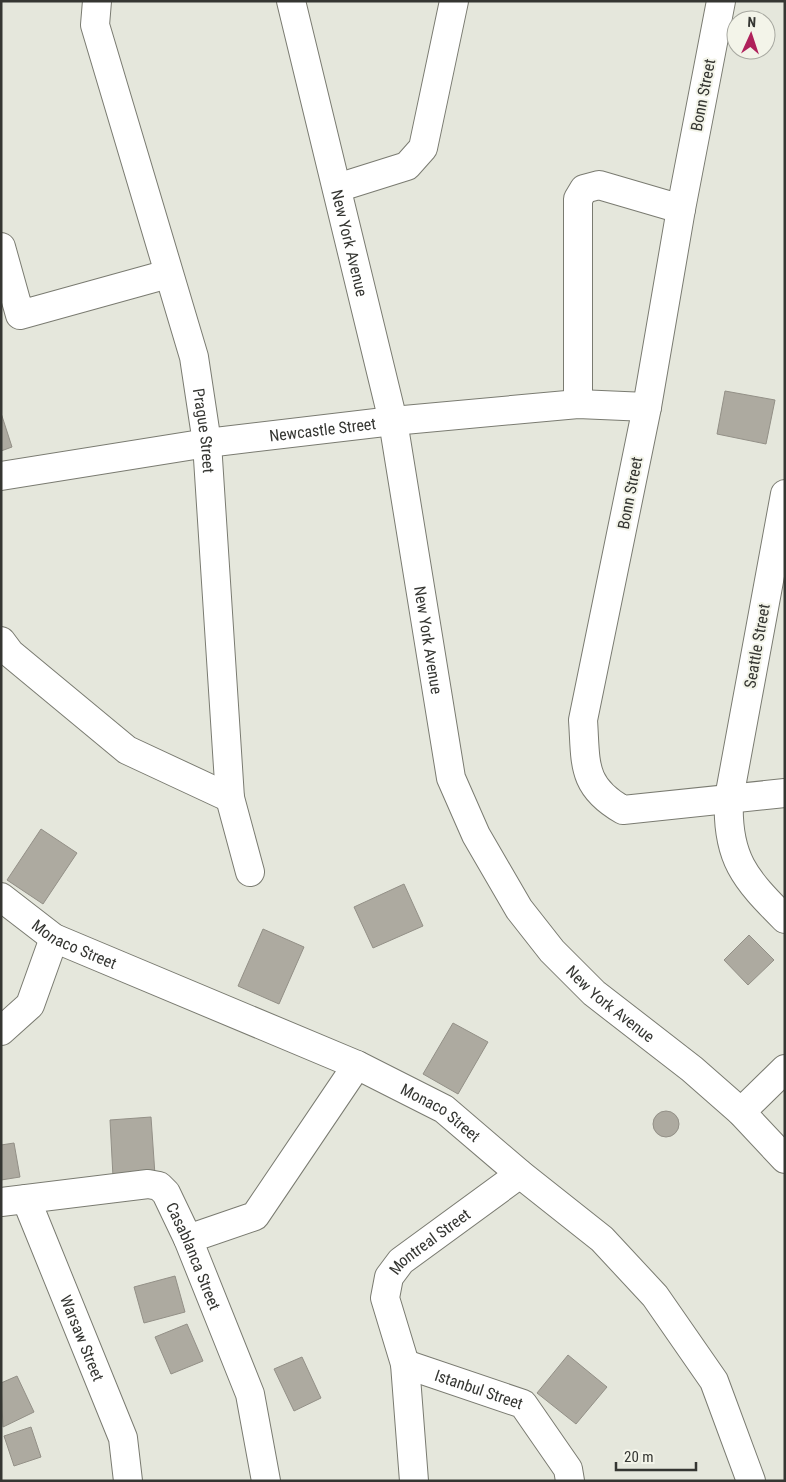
<svg xmlns="http://www.w3.org/2000/svg" width="786" height="1482" viewBox="0 0 786 1482" font-family="'Roboto Condensed',sans-serif">
  <style>
    .building { fill: #adaaa0; stroke: #939087 }
    .lines { fill: none; stroke-linecap: round; stroke-linejoin: round }
    .street-casing { stroke: #7a7b71; stroke-width: 30 }
    .street { stroke: #fff; stroke-width: 28 }
    .labels { text-anchor: middle; dominant-baseline: central; stroke-width: 4; stroke-linejoin: round; paint-order: stroke }
    .street-label { font-size: 16px; fill: #353632; stroke: #f3f4e9 }
  </style>
  <rect width="100%" height="100%" fill="#e5e7dc"/>
  <g class="building">
    <polygon points="725,391 775,400 766,444 717,434"/>
    <polygon points="1,413 12,447 1,451"/>
    <polygon points="41,829 77,853 43,904 7,880"/>
    <polygon points="404,884 423,926 373,948 354,907"/>
    <polygon points="263,929 304,947 279,1004 238,986"/>
    <polygon points="749,935 774,960 748,985 724,960"/>
    <polygon points="453,1023 488,1042 458,1094 423,1074"/>
    <circle cx="666" cy="1124" r="13"/>
    <polygon points="151,1117 155,1175 113,1177 110,1120"/>
    <polygon points="14,1143 20,1177 1,1180 1,1145"/>
    <polygon points="175,1276 185,1312 144,1323 134,1287"/>
    <polygon points="187,1324 203,1361 171,1374 155,1337"/>
    <polygon points="568,1355 607,1387 576,1424 537,1393"/>
    <polygon points="302,1357 321,1398 294,1411 274,1369"/>
    <polygon points="17,1376 34,1412 3,1427 1,1383"/>
    <polygon points="31,1427 41,1457 14,1466 4,1436"/>
  </g>
  <g class="lines">
    <defs>
      <g id="street">
        <path id="s1" d="M97,1L95,25L194,357L207,443L230,798L250,872"/>
        <path id="s2" d="M291,1L393,421L451,778L476,835L519,909L552,951L594,993L692,1069L741,1112L785,1159"/>
        <path d="M721,1L681,209L647,407L583,720C586,763 581,786 623,810L785,793"/>
        <polyline points="337,188 407,166 423,148 454,1"/>
        <polyline points="1,247 20,315 168,274"/>
        <polyline points="578,404 578,199 584,189 599,185 681,209"/>
        <path id="s3" d="M1,476L207,443L393,421L578,404L647,407"/>
        <path d="M785,494L729,798C726,858 745,879 785,919"/>
        <polyline points="1,641 10,653 127,750 230,798"/>
        <path id="s4" d="M1,897L54,938L357,1065L444,1109L520,1174L602,1239L655,1296L714,1381L751,1481"/>
        <polyline points="1,1031 30,1005 54,938"/>
        <polyline points="741,1112 785,1069"/>
        <path id="s5" d="M26,1199L123,1438L128,1481"/>
        <path id="s6" d="M1,1202L148,1184L159,1186L166,1193L188,1239L250,1394L266,1481"/>
        <polyline points="188,1239 255,1216 357,1065"/>
        <path id="s7" d="M405,1364L523,1404L568,1469L570,1481"/>
        <path id="s8" d="M414,1481L405,1364L385,1298L389,1277L401,1261L520,1174"/>
      </g>
    </defs>
    <use href="#street" class="street-casing"/>
    <use href="#street" class="street"/>
  </g>
  <g class="labels">
    <g class="street-label">
      <text transform="translate(703 95) rotate(-79)">Bonn Street</text>
      <text stroke="none"><textPath href="#s2" startOffset="249">New York Avenue</textPath></text>
      <text stroke="none"><textPath href="#s3" startOffset="325">Newcastle Street</textPath></text>
      <text stroke="none"><textPath href="#s1" startOffset="445">Prague Street</textPath></text>
      <text transform="translate(630 493) rotate(-79)">Bonn Street</text>
      <text stroke="none"><textPath href="#s2" startOffset="654">New York Avenue</textPath></text>
      <text transform="translate(757 646) rotate(-80)">Seattle Street</text>
      <text stroke="none"><textPath href="#s4" startOffset="88">Monaco Street</textPath></text>
      <text stroke="none"><textPath href="#s2" startOffset="1074">New York Avenue</textPath></text>
      <text stroke="none"><textPath href="#s4" startOffset="492">Monaco Street</textPath></text>
      <text stroke="none"><textPath href="#s8" startOffset="262">Montreal Street</textPath></text>
      <text stroke="none"><textPath href="#s6" startOffset="238">Casablanca Street</textPath></text>
      <text stroke="none"><textPath href="#s5" startOffset="150">Warsaw Street</textPath></text>
      <text stroke="none"><textPath href="#s7" startOffset="78">Istanbul Street</textPath></text>
    </g>
  </g>
  <rect width="786" height="1482" fill="none" stroke="#353632" stroke-width="5"/>
  <g transform="translate(751 35) rotate(3)"><circle r="24" fill="#f3f4e9" stroke="#a7a8a0"/>
  <path d="M0-4L9 19L0 12L-9 19Z" fill="#af215b"/>
  <text y="-8" font-size="14" font-weight="bold" text-anchor="middle" fill="#353632">N</text>
  </g>
  <path d="M616 1462v8h80v-8" fill="none" stroke="#353632" stroke-width="2.5"/>
  <text x="624" y="1462" font-size="15" fill="#353632" stroke="#f3f4e9" stroke-width="4" paint-order="stroke">20 m</text>
</svg>
